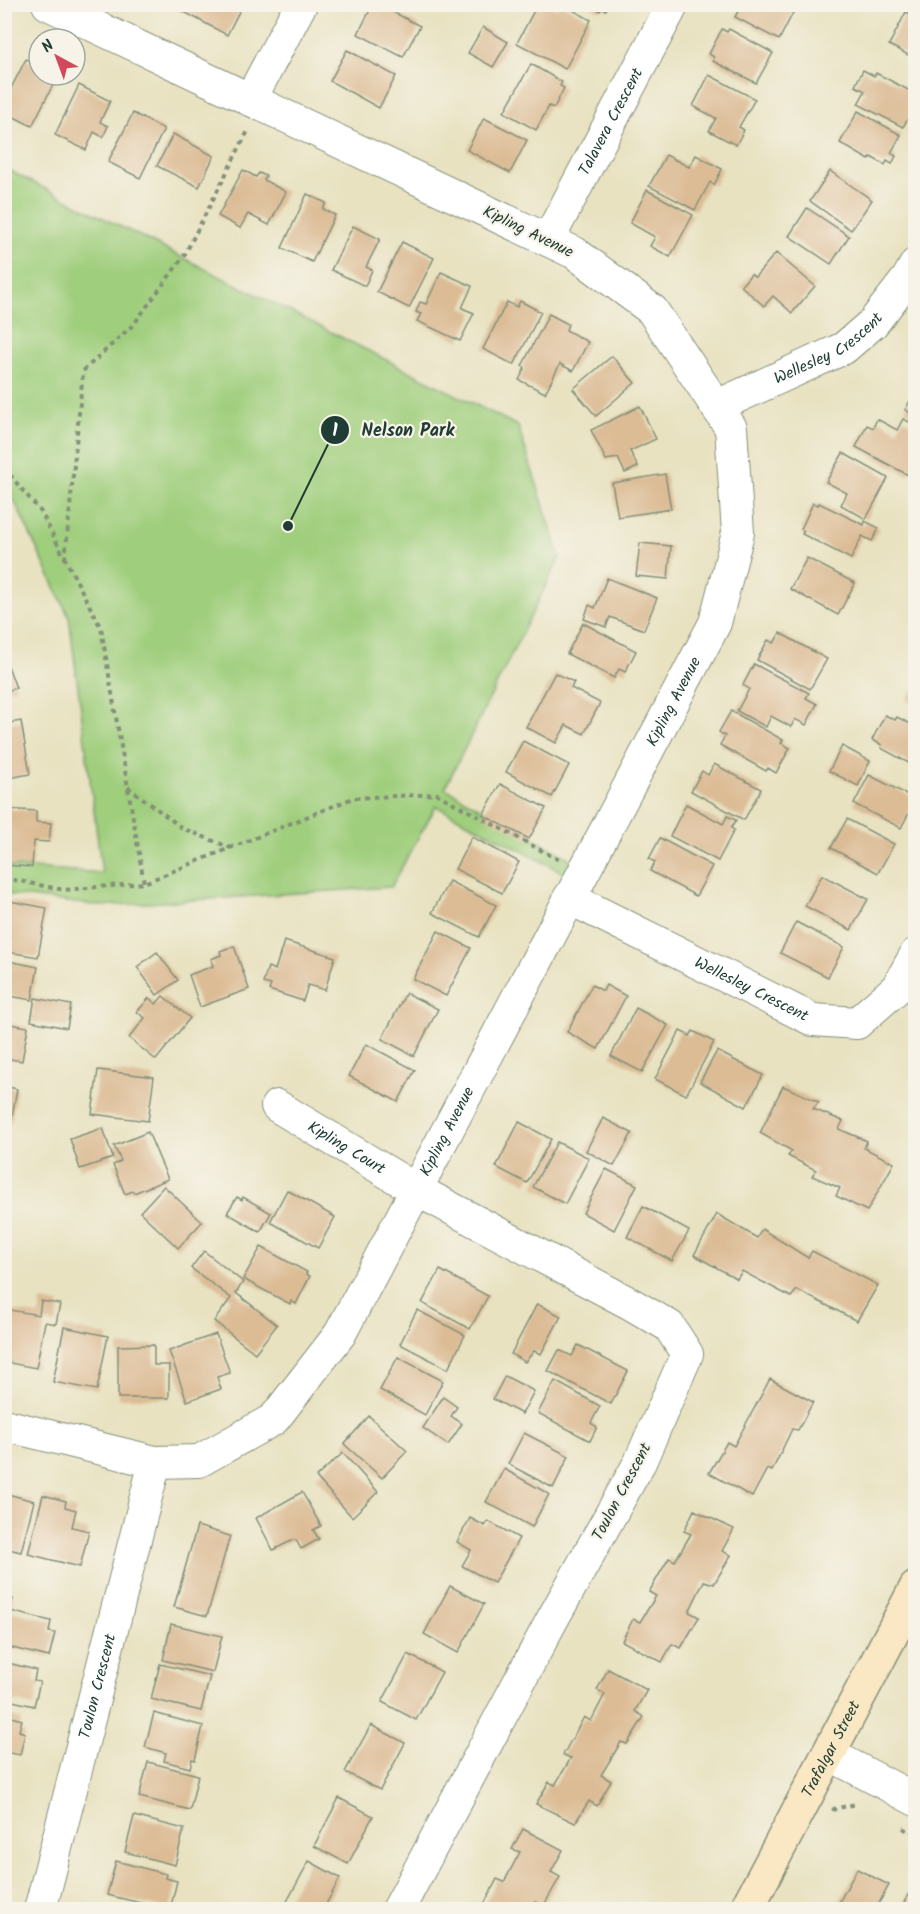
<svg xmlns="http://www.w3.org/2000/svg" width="920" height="1914" viewBox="0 0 920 1914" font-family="Kalam,sans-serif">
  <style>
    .green { fill: #9fce7c; stroke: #5f8658; stroke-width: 1.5 }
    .building { fill: #dcbc95 }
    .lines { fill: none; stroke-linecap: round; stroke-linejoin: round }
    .street-casing { stroke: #84907a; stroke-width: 34 }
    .secondary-casing { stroke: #84907a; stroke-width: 36 }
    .path { stroke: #84907a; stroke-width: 4; stroke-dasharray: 4.5 4.5; stroke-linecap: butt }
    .street { stroke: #fff; stroke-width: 32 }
    .secondary { stroke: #fae7c3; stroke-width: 33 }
    .labels { text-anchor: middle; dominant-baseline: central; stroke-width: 4.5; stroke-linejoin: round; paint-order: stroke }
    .street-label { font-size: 16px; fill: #1f3d34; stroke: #f7f3e8 }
    .leader { fill: none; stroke: #1f3d34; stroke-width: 2 }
    .callout-dot { fill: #1f3d34; stroke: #f7f3e8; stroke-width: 2 }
    .mark-label { font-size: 18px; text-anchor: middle; font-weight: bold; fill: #fff }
    .callout-label { font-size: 18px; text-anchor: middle; font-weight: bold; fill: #1f3d34; stroke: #f7f3e8; stroke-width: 4.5; stroke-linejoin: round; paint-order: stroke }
  </style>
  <rect width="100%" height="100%" fill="#f7f3e8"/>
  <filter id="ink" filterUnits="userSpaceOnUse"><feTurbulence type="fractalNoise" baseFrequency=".0167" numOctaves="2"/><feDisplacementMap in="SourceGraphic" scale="12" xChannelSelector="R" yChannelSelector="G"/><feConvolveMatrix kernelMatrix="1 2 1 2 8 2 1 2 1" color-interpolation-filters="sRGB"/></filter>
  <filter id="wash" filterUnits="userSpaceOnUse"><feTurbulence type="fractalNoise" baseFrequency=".008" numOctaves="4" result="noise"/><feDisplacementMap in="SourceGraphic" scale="24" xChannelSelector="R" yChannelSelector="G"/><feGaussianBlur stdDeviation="1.35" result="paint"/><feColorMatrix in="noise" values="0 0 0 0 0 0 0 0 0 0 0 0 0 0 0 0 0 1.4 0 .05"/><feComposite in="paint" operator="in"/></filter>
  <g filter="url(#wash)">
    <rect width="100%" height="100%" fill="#e8e2c1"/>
    <polygon class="green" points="4,168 518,426 560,557 445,788 572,860 566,874 436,806 391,887 101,906 5,894 5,866 102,873 69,617 12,496 5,487"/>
    <g id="blocks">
      <g class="building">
        <polygon points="177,4 243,4 227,35 175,7"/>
        <polygon points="373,4 378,4 420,26 403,57 358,34"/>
        <polygon points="543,4 549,4 557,9 559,4 562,4 591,20 565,69 517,43 537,5 541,8"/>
        <polygon points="587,4 609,4 606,10 602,8 600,11"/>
        <polygon points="742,4 786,4 795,9 779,40 735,17"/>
        <polygon points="906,12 916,17 916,59 889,45"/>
        <polygon points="483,27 508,42 493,67 468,53"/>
        <polygon points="722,29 727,32 729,29 773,53 756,83 713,61 714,57 709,54"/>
        <polygon points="347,50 396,76 379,108 330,81"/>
        <polygon points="26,59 39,66 39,75 58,75 32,126 4,112 4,102"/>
        <polygon points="531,64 562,82 560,86 564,88 554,108 549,106 536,130 504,112"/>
        <polygon points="863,70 874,76 876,73 916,94 916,105 903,127 858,104 865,91 855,86"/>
        <polygon points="709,75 755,99 739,127 744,130 736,145 709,131 716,118 693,106"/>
        <polygon points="79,85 110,101 100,122 108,126 103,137 94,132 86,150 55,135"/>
        <polygon points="858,111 901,135 891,153 896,156 892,164 887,161 885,165 871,157 869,160 840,143"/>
        <polygon points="133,113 164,129 140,178 108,162"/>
        <polygon points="484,118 527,140 510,173 467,150"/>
        <polygon points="173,134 214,156 199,187 157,166"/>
        <polygon points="666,155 689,167 696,155 722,169 714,185 710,182 695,210 649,186"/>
        <polygon points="243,170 256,177 259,173 266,176 264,180 286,192 269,225 248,214 240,228 218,216"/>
        <polygon points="830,171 872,200 851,230 810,201"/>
        <polygon points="647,190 693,215 670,257 650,246 655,237 630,223"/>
        <polygon points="307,194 326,203 323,209 335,215 312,262 282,248"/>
        <polygon points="807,208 849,236 831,264 789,236"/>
        <polygon points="353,226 380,239 366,267 372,270 365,286 331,270"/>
        <polygon points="402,242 434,258 409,308 377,292"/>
        <polygon points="776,253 815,286 792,313 773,296 764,306 741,286 751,274 755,277"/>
        <polygon points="441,272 472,286 462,308 474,313 460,341 417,321 421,314 416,312 420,302 426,304"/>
        <polygon points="520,301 541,312 514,365 483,349 507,302 517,307"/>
        <polygon points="549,314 568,324 566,330 588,342 573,371 560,364 545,393 519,380 525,368 522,366"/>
        <polygon points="612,356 635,383 596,416 573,389"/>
        <polygon points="916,390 916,416 905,410"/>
        <polygon points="640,406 656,439 630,451 638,467 625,473 618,458 606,460 591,430"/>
        <polygon points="877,419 897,430 903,419 916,425 916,461 908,475 856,447 867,425 873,428"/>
        <polygon points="843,453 888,478 866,519 841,505 847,493 826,482"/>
        <polygon points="665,474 671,509 618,517 612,483"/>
        <polygon points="813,503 818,505 819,503 864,525 865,521 879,528 872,541 862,536 851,559 802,534 804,531 801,529"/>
        <polygon points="640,543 671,546 668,579 636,576"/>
        <polygon points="807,558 855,583 838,615 790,589"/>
        <polygon points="607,578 657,598 644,630 610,617 606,627 584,619 589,605 595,608"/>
        <polygon points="583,623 636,651 625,672 619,669 614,678 567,654"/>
        <polygon points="780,633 827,659 810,689 757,660 768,640 774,643"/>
        <polygon points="4,655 16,688 4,692"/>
        <polygon points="754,664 809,693 806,698 817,704 806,725 795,719 791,727 771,716 766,727 737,711 749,689 743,685"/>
        <polygon points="555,673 574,682 571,688 600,703 584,734 566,725 556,743 526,727"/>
        <polygon points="916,685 916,705 907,700"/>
        <polygon points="731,711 783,740 781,743 790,748 776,773 768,768 766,771 720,745 725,736 719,732"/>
        <polygon points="885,715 895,720 897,717 916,727 916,767 881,748 882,745 872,740"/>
        <polygon points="21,721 30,774 4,779 4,724"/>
        <polygon points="523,741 569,765 552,797 506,772"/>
        <polygon points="842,746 870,761 858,786 829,771"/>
        <polygon points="714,764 761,789 744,820 691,791 702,771 708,775"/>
        <polygon points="869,775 916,799 901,828 854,804"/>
        <polygon points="500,784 546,808 529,839 483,815"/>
        <polygon points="686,804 723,824 727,816 736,820 731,828 734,830 718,861 670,836"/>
        <polygon points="4,809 36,811 36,822 51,823 49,842 34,841 32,867 4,865"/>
        <polygon points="847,819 894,844 878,873 831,848"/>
        <polygon points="472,837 519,862 502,893 455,869"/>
        <polygon points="660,838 712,866 696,896 650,871 655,862 649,859"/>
        <polygon points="822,875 868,899 851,930 805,906"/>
        <polygon points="449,881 496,905 479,937 432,913"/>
        <polygon points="4,900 47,908 38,957 7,952 10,936 4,934"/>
        <polygon points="796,922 844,947 828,977 780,953"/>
        <polygon points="438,931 471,948 446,996 413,979"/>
        <polygon points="284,941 335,957 325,990 308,985 303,1001 269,990 271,985 263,983 268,967 275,970"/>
        <polygon points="234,946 249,989 200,1007 189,975 213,966 211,959 221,955 220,951"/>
        <polygon points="157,952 178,980 157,995 137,967"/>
        <polygon points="4,960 38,967 32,1000 4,995"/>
        <polygon points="592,985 603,991 606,985 626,996 598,1049 567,1032"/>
        <polygon points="406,993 438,1009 414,1056 382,1039"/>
        <polygon points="163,996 190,1018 156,1060 129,1038 145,1018 137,1012 149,998 156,1004"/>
        <polygon points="35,998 71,1005 67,1028 31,1021"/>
        <polygon points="636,1008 668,1025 642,1072 611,1056"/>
        <polygon points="4,1023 28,1027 22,1061 4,1058"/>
        <polygon points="680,1031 690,1036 693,1031 714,1042 686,1095 655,1079"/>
        <polygon points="366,1044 415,1070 398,1102 349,1076"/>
        <polygon points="717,1051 763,1075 746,1107 700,1082"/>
        <polygon points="98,1070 154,1077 148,1121 92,1114"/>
        <polygon points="4,1086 17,1089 11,1123 4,1122"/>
        <polygon points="783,1086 819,1102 813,1109 843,1121 839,1129 867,1141 864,1148 894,1163 867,1211 836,1196 840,1188 812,1176 816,1170 788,1156 792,1151 760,1133"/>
        <polygon points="603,1118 632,1133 614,1166 586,1151"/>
        <polygon points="519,1122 551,1139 527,1183 496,1167"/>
        <polygon points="103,1128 113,1158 80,1169 70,1139"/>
        <polygon points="148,1132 168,1179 134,1193 133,1191 125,1194 113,1165 121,1161 114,1146"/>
        <polygon points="557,1142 589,1158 565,1204 533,1187"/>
        <polygon points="606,1169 637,1185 614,1230 583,1213"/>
        <polygon points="164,1186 202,1222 178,1248 140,1212"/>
        <polygon points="287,1190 335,1217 318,1248 270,1222"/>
        <polygon points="237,1197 242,1200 243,1197 271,1213 260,1232 227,1213"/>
        <polygon points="643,1206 689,1231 672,1261 627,1237"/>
        <polygon points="717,1214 757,1238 762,1229 808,1258 812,1251 878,1285 857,1321 797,1290 791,1297 742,1271 737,1279 694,1255"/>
        <polygon points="261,1247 307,1272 306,1274 310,1276 296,1304 291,1301 290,1304 243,1279"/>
        <polygon points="204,1251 243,1282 236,1293 277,1325 255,1353 214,1321 231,1298 191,1268"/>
        <polygon points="440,1270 488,1296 470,1329 422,1303"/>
        <polygon points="4,1297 10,1298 6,1323 4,1323"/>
        <polygon points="41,1301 60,1304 56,1324 45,1322 36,1368 4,1362 4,1339 10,1310 39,1315"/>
        <polygon points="537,1304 561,1316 541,1354 534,1351 525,1362 511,1354"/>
        <polygon points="417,1310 465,1335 448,1369 400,1344"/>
        <polygon points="64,1327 108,1336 97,1390 53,1382"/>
        <polygon points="216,1334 230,1373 217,1377 221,1389 187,1401 169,1351"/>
        <polygon points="154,1345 154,1365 169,1365 169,1398 118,1398 118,1346"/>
        <polygon points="578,1345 628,1371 611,1404 548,1371 559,1350 572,1356"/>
        <polygon points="398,1357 443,1381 425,1415 380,1390"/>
        <polygon points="505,1376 534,1391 522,1414 493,1399"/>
        <polygon points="770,1379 813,1402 798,1430 792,1429 772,1471 767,1469 752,1497 709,1473 727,1442 734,1446"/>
        <polygon points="555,1381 600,1406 591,1423 597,1427 590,1441 538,1413"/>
        <polygon points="443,1397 457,1407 451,1416 462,1424 448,1445 423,1428"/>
        <polygon points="369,1416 407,1451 382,1478 344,1444"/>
        <polygon points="524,1433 569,1456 553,1488 508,1464"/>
        <polygon points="343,1453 378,1492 352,1517 316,1477"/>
        <polygon points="504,1469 549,1494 532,1527 486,1502"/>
        <polygon points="302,1492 321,1526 313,1530 319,1539 301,1549 296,1540 293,1540 273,1550 256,1518"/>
        <polygon points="4,1493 34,1501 21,1552 4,1548"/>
        <polygon points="43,1495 66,1501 65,1507 76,1510 72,1527 89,1531 80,1567 28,1554"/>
        <polygon points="694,1510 734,1529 722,1551 731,1555 714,1584 704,1581 689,1612 699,1617 681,1648 672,1644 662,1662 622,1641 633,1619 640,1622 656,1596 649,1592 669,1558 675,1561 691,1534 684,1531"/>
        <polygon points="470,1518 485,1526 488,1521 519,1538 494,1583 462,1566 471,1550 457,1542"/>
        <polygon points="197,1526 230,1536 207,1616 174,1607"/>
        <polygon points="450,1586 484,1604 458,1653 424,1634"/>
        <polygon points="4,1597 13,1599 10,1611 51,1621 49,1632 55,1633 49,1657 4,1646"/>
        <polygon points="171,1624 222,1636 213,1672 163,1660"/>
        <polygon points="408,1654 442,1672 416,1720 382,1702"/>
        <polygon points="4,1662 36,1670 34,1681 40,1682 34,1706 4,1699"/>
        <polygon points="160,1664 210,1676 201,1711 151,1699"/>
        <polygon points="608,1669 647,1690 635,1711 644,1717 627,1744 621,1742 601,1775 611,1781 597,1806 589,1801 575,1823 536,1804 549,1782 555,1785 571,1758 563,1755 584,1717 591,1721 605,1694 597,1690"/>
        <polygon points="154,1713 203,1726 195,1760 192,1759 190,1768 164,1761 166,1753 145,1747"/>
        <polygon points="4,1715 22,1720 19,1731 25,1733 20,1755 4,1752"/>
        <polygon points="371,1725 405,1743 380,1790 345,1772"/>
        <polygon points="148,1762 198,1775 190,1810 139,1797"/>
        <polygon points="339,1798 373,1816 348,1864 314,1846"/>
        <polygon points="134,1816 184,1829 175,1865 125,1852"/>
        <polygon points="523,1829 563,1850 551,1872 560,1877 544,1905 536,1902 532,1910 481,1910 497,1879 504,1882 520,1852 512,1849"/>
        <polygon points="116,1861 166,1874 165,1878 177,1881 170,1910 107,1895"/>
        <polygon points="309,1861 340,1878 323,1910 288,1910 284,1907"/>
        <polygon points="857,1869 889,1885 875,1910 835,1910"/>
        <polygon points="909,1893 916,1897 916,1910 900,1910"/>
      </g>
    </g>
  </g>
  <g filter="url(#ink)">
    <use href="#blocks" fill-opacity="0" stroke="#84907a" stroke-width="1.5"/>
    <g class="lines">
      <defs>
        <g id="street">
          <polyline points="250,100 301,4"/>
          <path id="s1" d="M548,240L673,4"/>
          <path id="s2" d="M717,406L844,348L873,323L908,278L916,264"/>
          <path id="s3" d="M569,898L813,1020L857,1023L897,988L916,954"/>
          <path id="s4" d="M277,1106L415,1189L631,1304L669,1326L687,1354L640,1462L552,1620L398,1910"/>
          <path id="s5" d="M4,1425L155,1462L199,1461L274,1419L340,1334L715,623L738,533L731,428L652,310L575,253L48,4"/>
          <polyline points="829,1754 916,1800"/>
          <path id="s6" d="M40,1910L155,1462"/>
        </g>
        <g id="secondary">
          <path id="s7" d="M746,1910L916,1588"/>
        </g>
      </defs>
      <use href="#street" class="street-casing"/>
      <use href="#secondary" class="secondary-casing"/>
      <g class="path">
        <polyline points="4,468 41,512 101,628 144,883"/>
        <polyline points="65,559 83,371 134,324 184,256 249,129"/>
        <polyline points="128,787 182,828 231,848"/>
        <polyline points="4,878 64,890 144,883 353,798 437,794 559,860"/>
        <polyline points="833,1811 834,1809 856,1804"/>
        <polyline points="903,1828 916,1835"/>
      </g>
      <use href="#street" class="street"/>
      <use href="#secondary" class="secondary"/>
    </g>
  </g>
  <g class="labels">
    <g class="street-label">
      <text stroke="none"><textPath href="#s1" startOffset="134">Talavera Crescent</textPath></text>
      <text transform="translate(528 232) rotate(26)">Kipling Avenue</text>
      <text stroke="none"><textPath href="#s2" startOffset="126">Wellesley Crescent</textPath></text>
      <text stroke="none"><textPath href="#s5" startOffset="1108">Kipling Avenue</textPath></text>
      <text stroke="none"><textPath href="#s3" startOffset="204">Wellesley Crescent</textPath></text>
      <text stroke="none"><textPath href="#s5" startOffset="622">Kipling Avenue</textPath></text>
      <text stroke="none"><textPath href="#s4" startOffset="81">Kipling Court</textPath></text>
      <text transform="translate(622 1492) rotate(-62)">Toulon Crescent</text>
      <text stroke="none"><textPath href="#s6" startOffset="231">Toulon Crescent</textPath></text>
      <text stroke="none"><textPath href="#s7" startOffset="182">Trafalgar Street</textPath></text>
    </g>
  </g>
  <path class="leader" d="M288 526L335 430"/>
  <g class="callout-dot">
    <circle cx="288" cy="526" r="6"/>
    <circle cx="335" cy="430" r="15"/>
  </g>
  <g class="mark-label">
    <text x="335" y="436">1</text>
  </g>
  <g class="callout-label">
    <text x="408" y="436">Nelson Park</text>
  </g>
  <rect width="920" height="1914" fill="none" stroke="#f7f3e8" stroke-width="24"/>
  <g transform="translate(57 57) rotate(319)"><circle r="28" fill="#f7f3e8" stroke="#a1aaa0" stroke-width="1.5"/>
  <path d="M0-4.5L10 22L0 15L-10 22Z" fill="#d1495b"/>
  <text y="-9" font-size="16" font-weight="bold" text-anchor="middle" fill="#1f3d34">N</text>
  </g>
</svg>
